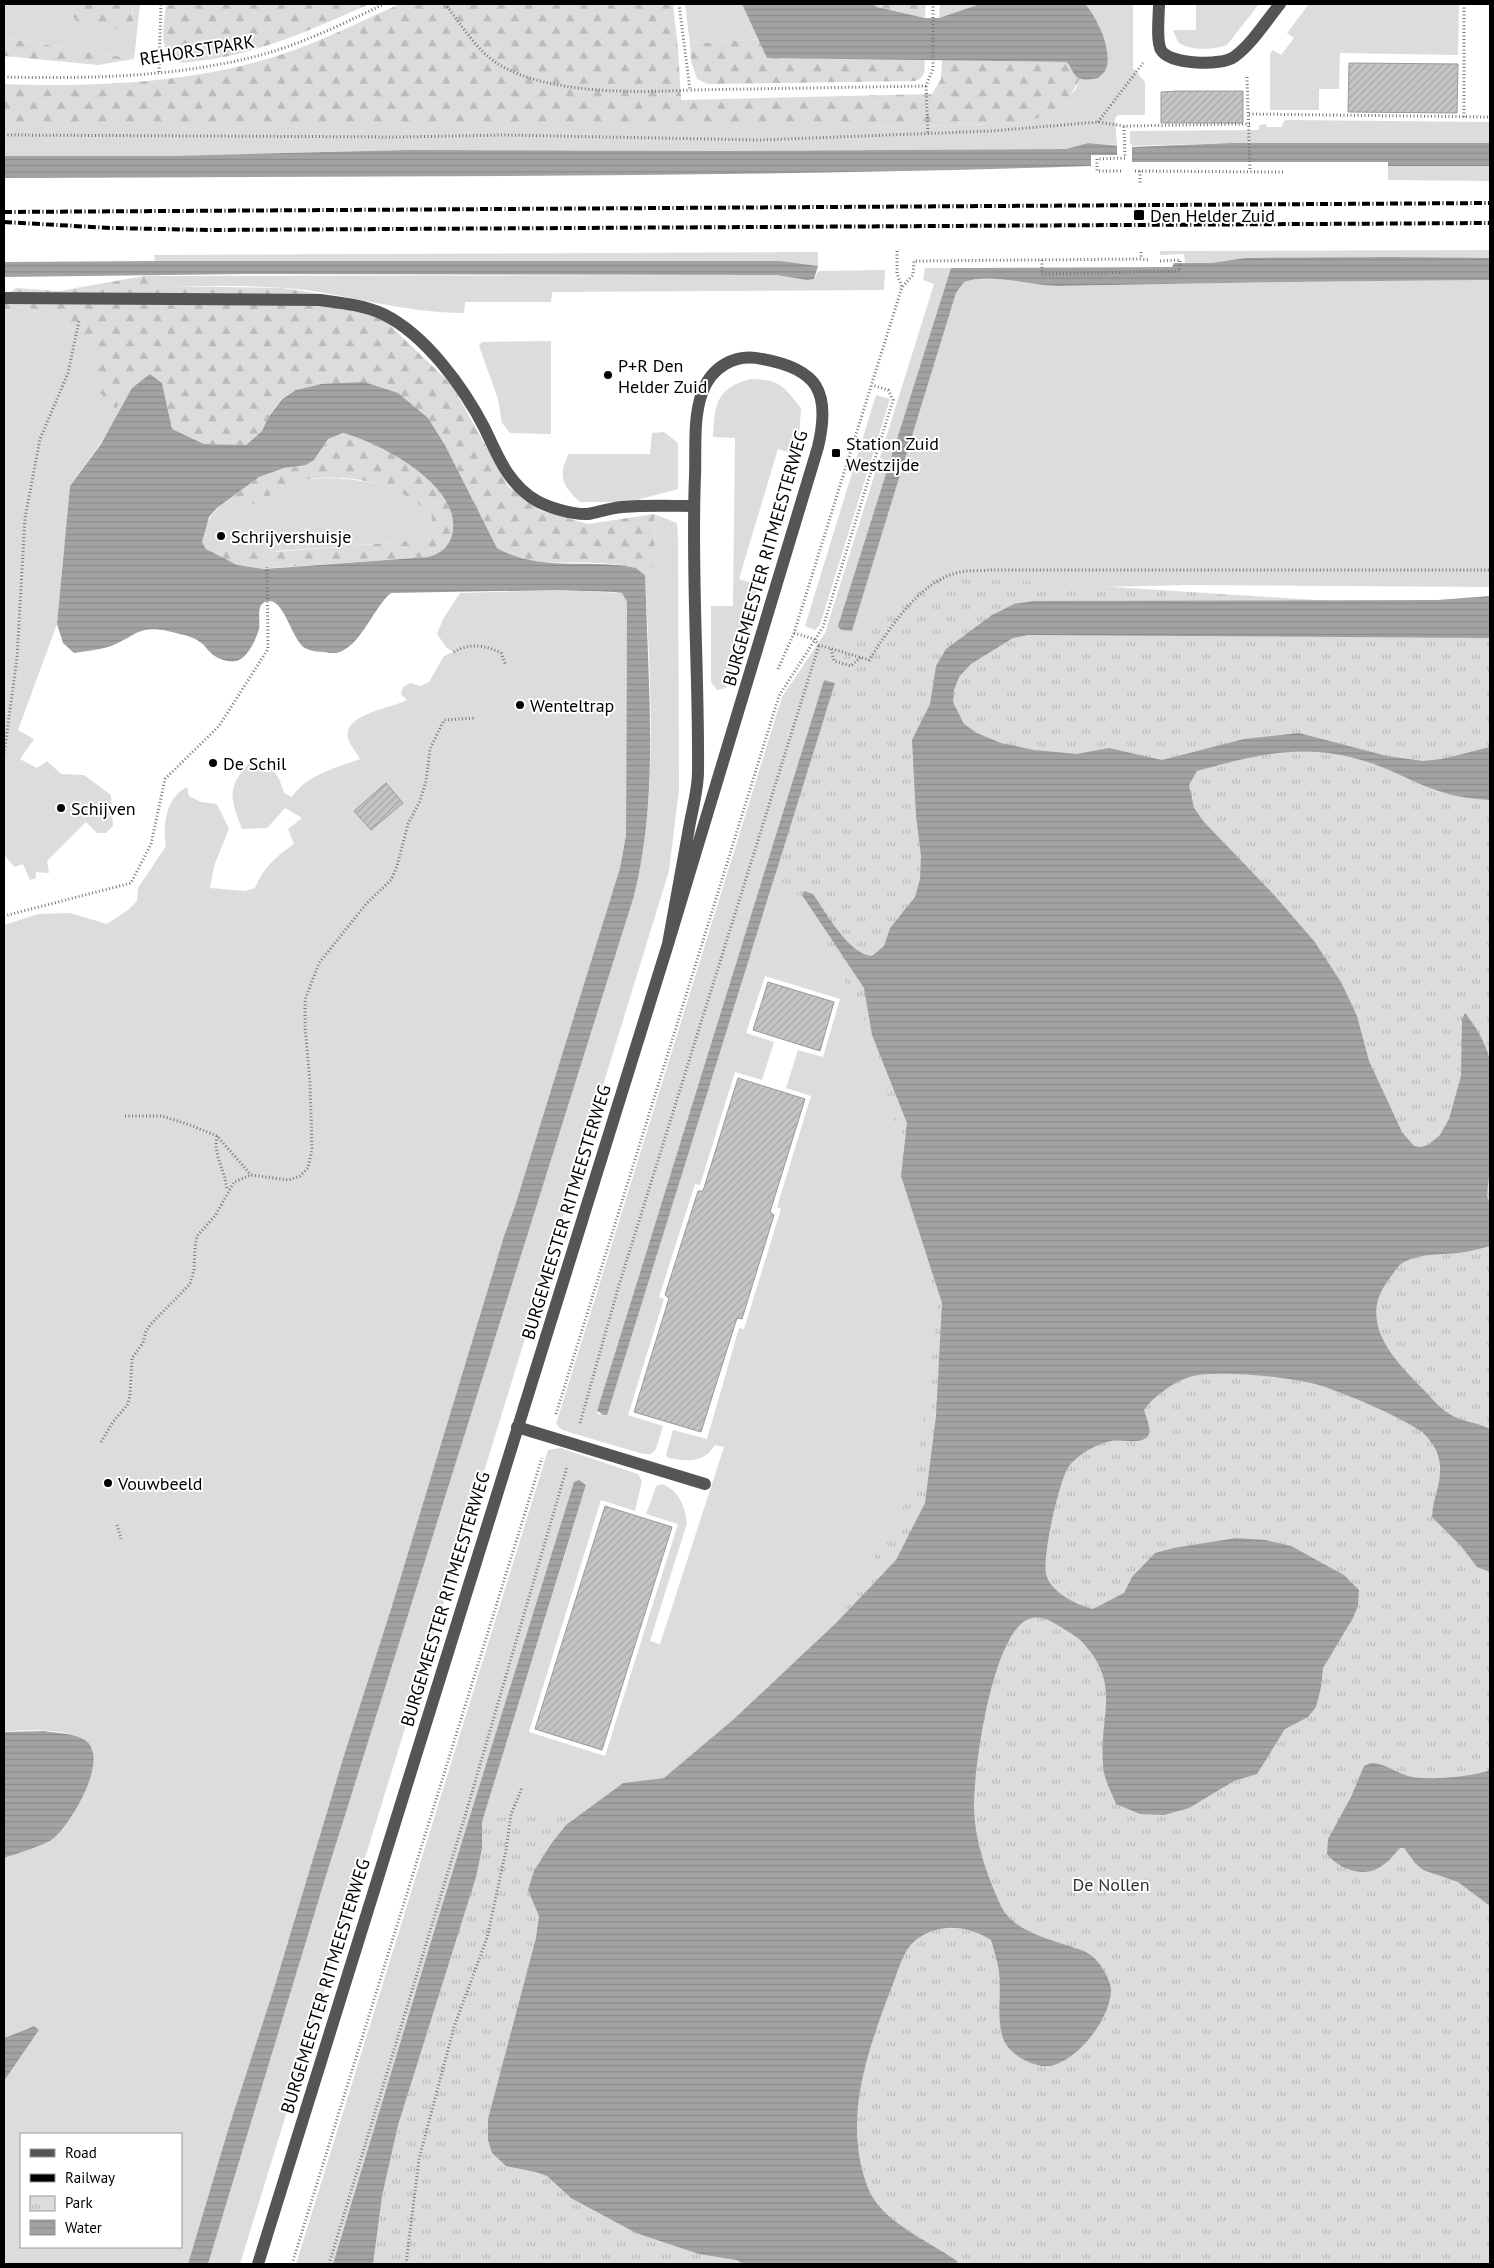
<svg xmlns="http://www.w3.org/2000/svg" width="1494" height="2268" viewBox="0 0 1494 2268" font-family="'PT Sans',sans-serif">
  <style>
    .grass { fill: #dcdcdc; fill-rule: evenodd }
    .forest { fill: url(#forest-firs) }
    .park { fill: url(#park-tufts) }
    .water { fill: url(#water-rules); fill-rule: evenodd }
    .pier { fill: #fff }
    .building { fill: url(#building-hatch); stroke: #999 }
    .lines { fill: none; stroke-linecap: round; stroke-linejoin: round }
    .path { stroke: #777; stroke-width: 3; stroke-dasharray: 1 2.5; stroke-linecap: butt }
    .minor { stroke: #555; stroke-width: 12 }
    .rail { stroke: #000; stroke-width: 4; stroke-dasharray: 8 2.5 1 2.5; stroke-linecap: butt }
    .poi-dot { fill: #000; stroke: #fff; stroke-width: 2 }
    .labels { text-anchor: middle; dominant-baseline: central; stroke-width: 4; stroke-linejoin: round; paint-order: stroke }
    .street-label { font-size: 18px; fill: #000; stroke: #fff }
    .poi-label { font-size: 18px; fill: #000; stroke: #fff; text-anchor: start }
    .park-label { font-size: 18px; fill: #333; stroke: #fff }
  </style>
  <defs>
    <pattern id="forest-firs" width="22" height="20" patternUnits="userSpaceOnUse" patternTransform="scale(1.25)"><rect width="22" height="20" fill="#dcdcdc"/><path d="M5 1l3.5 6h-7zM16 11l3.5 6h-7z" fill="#bbb"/></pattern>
    <pattern id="park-tufts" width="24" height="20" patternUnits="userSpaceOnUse" patternTransform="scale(1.25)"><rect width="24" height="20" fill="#dcdcdc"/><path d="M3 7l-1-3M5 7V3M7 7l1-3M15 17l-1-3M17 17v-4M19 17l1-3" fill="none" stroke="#bbb"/></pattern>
    <pattern id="water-rules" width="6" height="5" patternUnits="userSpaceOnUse" patternTransform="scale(1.25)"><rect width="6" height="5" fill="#a3a3a3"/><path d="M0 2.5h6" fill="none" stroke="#8b8b8b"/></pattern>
    <pattern id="building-hatch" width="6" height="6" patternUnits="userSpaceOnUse" patternTransform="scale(1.25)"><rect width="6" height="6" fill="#c4c4c4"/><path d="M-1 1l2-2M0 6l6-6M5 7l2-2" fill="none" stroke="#a7a7a7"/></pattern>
  </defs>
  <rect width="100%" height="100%" fill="#fff"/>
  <g class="grass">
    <polygon points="7,4 70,4 70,9 134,28 132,4 140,4 134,59 4,38 4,7"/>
    <polygon points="685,4 742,4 759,39 690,44"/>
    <polygon points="940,4 980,4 939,18"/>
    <polygon points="1085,4 1133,4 1133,68 1145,82 1145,115 1118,115 1115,118 1117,145 1088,143 1066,149 727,151 407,150 170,156 4,156 4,127 870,127 1027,123 1057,109 1075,90 1080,79 1089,80 1099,25"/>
    <path d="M1196,4H1259L1227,45C1214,50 1188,51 1178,42L1173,30H1196Z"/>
    <polygon points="1309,4 1459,4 1458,55 1340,53 1339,89 1319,89 1319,110 1270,110 1270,54 1273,50 1281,55 1294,38 1287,33"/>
    <polygon points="1287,120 1490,122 1490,143 1231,143 1130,146 1130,131 1259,130 1259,125 1266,124 1267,127 1282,127 1284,121"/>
    <polygon points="1388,166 1490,166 1490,181 1388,180"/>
    <polygon points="1490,250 1490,258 1245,258 1211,263 1185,264 1184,254 1160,255 1160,251"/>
    <polygon points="818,252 818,266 781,261 155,261 154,255"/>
    <path d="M925,268H951L839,626L841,630H852L956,293L964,282C990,272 1030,286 1058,286C1202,283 1346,281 1490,280V587L1188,585L1008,589L802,895L864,988L872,1035L907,1123L942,1303L925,1503L844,1615L734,1719L664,1778L623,1783L566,1825L482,1822L586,1486L584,1482L333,2264H296L548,1450L560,1448L638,1474L642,1481L635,1511L601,1500L529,1732L605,1756L678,1524L646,1514L655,1490L656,1486L662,1484C680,1492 684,1504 687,1523L650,1641L660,1644L724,1447L715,1445C703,1464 687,1461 668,1458L666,1455L673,1430L707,1439L739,1328L744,1329L781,1209L777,1207L811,1096L786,1088L798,1050L823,1057L840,999L765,976L746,1033L774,1042L762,1080L735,1072L700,1185L695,1184L659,1297L664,1299L628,1415L663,1426L656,1449L651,1454H643L562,1430L556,1424L782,697L825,633L934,284L923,280ZM824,680L835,684L607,1414H598L597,1411Z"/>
    <path d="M885,270L884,290L552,292L551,302H465L464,313C410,313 359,298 306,290C257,284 207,287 158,286L159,276L777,275L814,279L818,271Z"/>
    <polygon points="25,307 53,316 95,343 150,374 70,486 57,624 18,730 34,739 20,759 37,768 47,761 61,774 84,775 111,795 113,826 106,833 97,833 86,822 47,861 49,873 36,872 36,878 30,880 23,864 14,867 4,854 4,311"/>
    <polygon points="551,341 551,434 510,433 502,423 498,399 479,346 482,342"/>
    <path d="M750,379C780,379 783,386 801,408L798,455L778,449L739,579L759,585L726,688L717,690L711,682V606H733L735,438L713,437C715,405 715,389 750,379Z"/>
    <polygon points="876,395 890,399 820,625 815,630 805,626"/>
    <path d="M664,432L678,443V489L629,502H580C563,487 557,475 569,454H650L652,433Z"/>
    <path d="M324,478C362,479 408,484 432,518C428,537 416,539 399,542L277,551L274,552L272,568L264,569V557L230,551L215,554L206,549L202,542C205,523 211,512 227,501C254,510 269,492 293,483C303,479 314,479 324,478Z"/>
    <path d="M654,514L677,523L678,539L679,789L669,871L240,2264H208L325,1879L634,896C659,796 650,678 645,575L655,562Z"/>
    <path d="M558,590L622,593L627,602L626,835L620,868L515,1206L504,1236L391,1609L345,1752L275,1985L228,2130L188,2264H4V2081L39,2030L34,2027H30L4,2038V1858L53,1839L93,1750C91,1748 89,1743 86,1741C71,1729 22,1729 4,1732V925L38,914L70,913L107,924L128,910L137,901L138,888L166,846C162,825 167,796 187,787L189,796L201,802L217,804L229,829L214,866L210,888L245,891L255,888C263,868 276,856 294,844L288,829L302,818L285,808L267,828L242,829C230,798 226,788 251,761C272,762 279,775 284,793L292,797C305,776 337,767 360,759C356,752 350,745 348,738C342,714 393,708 407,700L401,694L403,687L410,683L420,686L429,682L444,656L453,652L446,647L437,634L443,619L460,593ZM21,2134H181V2247H21Z"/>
  </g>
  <g class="forest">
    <polygon points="70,4 132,4 134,29 93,27 76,21 70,9"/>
    <path d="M166,4H369C313,29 259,54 198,61C189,62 179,65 172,59C158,47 165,20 166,4Z"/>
    <path d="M400,4H673L678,48L681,100L932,94L941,79L942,60L1066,62L1080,79L1067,100L1057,109L1027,123L870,127H4V84C85,87 177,84 256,62C306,49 353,25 400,4Z"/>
    <polygon points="873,4 926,4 925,18 877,7"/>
    <polygon points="4,38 134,59 98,65 4,56"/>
    <path d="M759,39L767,58L925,59C924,69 926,78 915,81L708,84L697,79L691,61L690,44Z"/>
    <path d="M144,276H159L158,286L282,288L341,297L373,309L452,385L508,486L539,510L588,524L654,514L655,562L645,575C632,558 560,564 538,562C523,561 509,556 497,548L445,445L428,418L321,384L296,390L281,399L268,418L262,431L246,445L204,444L172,429L162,383L150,374L132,382L116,409L92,385L94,343L53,316L25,307L4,311V297L16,288L59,291Z"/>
    <path d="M343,433C380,443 464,486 452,535C449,547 440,554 429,557L272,568L274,552L399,542C416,539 428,537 432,518C407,482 334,469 294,483C280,487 258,505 246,506C240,506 233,503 227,501L259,477L284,468L306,465L314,460L328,439Z"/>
    <polygon points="251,544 259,546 264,557 264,569 237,565 215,554"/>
  </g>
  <polygon class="park" points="924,575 1490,611 1490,2264 334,2264 469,1819 580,1814 664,1778 837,1622 915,1486 938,1308 875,1042 807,902 771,873 852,631"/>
  <g class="water">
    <path d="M742,4H873L877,7L925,18H939L980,4H1085C1097,17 1113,51 1106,69C1105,72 1100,76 1098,78C1089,80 1078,82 1073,72C1070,67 1070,65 1066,62L767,58Z"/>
    <path d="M1088,143L1132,147L1231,143H1490V166H1388V162H1100L1091,166C729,178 366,176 4,178V156H170L407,150L727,151L1066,149Z"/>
    <path d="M1392,257L1490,258V280C1346,281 1202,283 1058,286C1030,286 990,272 964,282L956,293L852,631L841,630L838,626L951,268L1172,267L1174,263H1211L1245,258Z"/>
    <polygon points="160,261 781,261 818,266 814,279 807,280 777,275 249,274 4,277 4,262"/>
    <path d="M150,374L162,383L172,429L204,444L246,445L262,431L268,418L282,399L296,390L321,384L364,382L398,393L428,418L445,445L497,548C539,573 591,558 636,568L645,575L646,600C649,698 658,800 634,896L325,1879L208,2264H188L228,2130L275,1985L345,1752L391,1609L504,1236L515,1206L620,868L626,835L627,602L622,593L614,592L558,590L391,593C374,607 363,641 342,651C337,654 329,653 324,652C318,652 311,651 305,648C292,640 285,602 270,601C254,601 261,620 259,629C256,639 249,655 239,660C231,664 217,659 211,653C207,650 205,645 200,642C195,638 186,635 179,634C169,631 156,628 145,630C134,632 120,644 108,647C97,650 85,651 74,653L63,643L57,624L70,486L101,444L132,388ZM343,433C380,443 464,486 452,535C449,547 440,554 428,557L264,569L237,565L206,549L202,542L209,517L217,508L259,477L284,468L306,465L314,460L328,439Z"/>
    <path d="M1490,596V638L1028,635L1013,638L971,664L959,677L954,690L953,702L964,724L977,733L1001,743L1034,750L1077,754L1109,748L1162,760L1244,739L1299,733L1387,756L1423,761L1442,759L1490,747V800C1474,799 1457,797 1442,792C1418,785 1395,771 1371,763C1307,741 1260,754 1197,771L1189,785L1194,808L1204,822L1275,896L1314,941L1341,982L1357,1016L1369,1061L1402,1132L1414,1146L1421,1147L1428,1145L1440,1135L1449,1119L1461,1076L1462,1019L1465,1013C1477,1028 1485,1042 1490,1060V1166L1487,1196L1490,1204V1246C1479,1249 1468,1252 1457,1253C1439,1255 1417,1253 1401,1264C1396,1268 1391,1277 1387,1282C1358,1322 1394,1360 1421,1387C1429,1395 1436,1404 1445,1411C1458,1422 1475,1421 1490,1429V1572L1477,1567L1461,1546L1432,1517C1433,1493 1447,1476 1436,1450C1434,1445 1427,1436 1422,1432C1399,1416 1349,1395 1322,1386C1293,1377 1222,1370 1193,1376C1176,1380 1154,1396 1144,1410C1146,1417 1152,1429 1148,1436C1141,1445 1122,1439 1111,1441C1096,1444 1079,1454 1069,1466C1059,1480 1042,1557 1046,1574C1050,1592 1077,1605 1093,1609L1124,1593L1132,1577L1155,1553L1174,1548L1236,1538L1265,1540L1291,1546L1344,1575L1359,1590L1358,1606L1353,1618L1323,1668L1321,1687L1316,1707L1308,1717L1285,1729L1257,1774L1234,1781L1189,1808L1164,1815L1140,1814L1116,1804C1111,1791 1103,1778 1103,1764C1099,1715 1122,1685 1083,1643C1078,1637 1070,1633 1064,1629C1053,1622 1042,1614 1029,1619C992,1632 973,1773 974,1809C975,1842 987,1875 1000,1904C1012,1931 1047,1938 1072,1947C1077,1949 1084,1950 1089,1954C1099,1960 1110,1978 1111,1989C1111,2018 1080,2057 1054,2065C1039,2070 1013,2057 1005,2043C995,2022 1002,1994 999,1972C998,1962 994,1951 991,1940C968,1926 941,1922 917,1939C902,1950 898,1973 891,1989C867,2052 842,2121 868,2188C881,2222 929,2241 957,2261L958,2264H743L737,2260L699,2254L636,2233L571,2198L547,2176L536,2172L506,2166L492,2153L488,2140V2119L536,1938L539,1916L528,1890L534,1871L551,1844L566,1825L623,1783L664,1778L734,1719L837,1622L896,1560L925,1503L936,1416L942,1303L901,1176L907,1123L872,1035L864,988L802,895L804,891L813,894C825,911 849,955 872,956L884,946L890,928L915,897L920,879L921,856L916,816L912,740L930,704L936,666L946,649L992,615L1014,604L1033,601L1437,600Z"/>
    <polygon points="824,680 835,683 607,1415 604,1415 597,1411"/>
    <polygon points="579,1480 586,1485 482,1822 482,1848 476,1877 398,2125 382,2196 373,2264 333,2264 437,1922 574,1482"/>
    <path d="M44,1731C56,1733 74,1733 85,1740C111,1758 71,1823 54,1838C46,1845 15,1854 4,1858V1732Z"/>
    <path d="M1371,1763C1384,1763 1395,1772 1408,1776C1425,1781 1473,1777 1490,1770V1906L1458,1882L1423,1870L1415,1863L1404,1848H1400C1394,1854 1390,1861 1383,1865C1365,1879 1340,1870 1327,1854L1328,1839L1351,1797L1364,1766Z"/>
    <polygon points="34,2026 39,2030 4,2081 4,2038"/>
  </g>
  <polygon class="pier" points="1117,142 1132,144 1132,162 1104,162 1101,167 1091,168 1091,155 1117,155"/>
  <g class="building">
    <polygon points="1349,63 1458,64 1457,113 1348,112"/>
    <polygon points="1178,91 1243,91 1243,123 1161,123 1161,92"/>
    <polygon points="386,783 403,803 371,830 354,811"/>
    <polygon points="768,982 834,1002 820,1051 753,1030"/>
    <polygon points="738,1078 805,1099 770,1212 774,1215 742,1319 737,1318 701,1432 634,1412 669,1298 665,1295 698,1191 703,1191"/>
    <polygon points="605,1506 672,1527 602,1750 535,1729"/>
  </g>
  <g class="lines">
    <g class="path">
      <path d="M445,4C461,24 476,50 498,64C546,94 635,93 690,90"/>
      <polyline points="679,4 690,90 926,86 933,69 933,4"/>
      <polyline points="159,72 161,4"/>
      <path d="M4,77C91,79 184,77 268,53C308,41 347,22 384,4"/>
      <polyline points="1247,77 1250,171"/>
      <polyline points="926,86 928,134"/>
      <polyline points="1249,114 1490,117"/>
      <polyline points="1464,117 1464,4"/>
      <polyline points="1098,122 1143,63"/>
      <polyline points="4,135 400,137 503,135 760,140 992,131 1098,122 1124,126 1250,124"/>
      <polyline points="1121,171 1097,171 1097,159 1125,158 1124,126"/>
      <polyline points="1135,171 1283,172"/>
      <polyline points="1140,171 1140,183"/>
      <polyline points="897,251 897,274 902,287"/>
      <polyline points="1141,252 1141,259"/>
      <polyline points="1042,260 1042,274 1180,271 1180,260 1160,261"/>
      <path d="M794,633L814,639L819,645L869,660C890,628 919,581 960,572C969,570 981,571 991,570H1490"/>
      <polyline points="831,649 834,661 851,666 861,657"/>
      <path d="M454,652C468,643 486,645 501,653L506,666"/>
      <polyline points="778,669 794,633 902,287 913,275 914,261 1141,259 1149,260"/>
      <polyline points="4,754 17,658 25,518 40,439 68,373 79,321"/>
      <polyline points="4,916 131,883 151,844 165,779 219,726 268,649 267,567"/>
      <polyline points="125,1116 162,1116 190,1125 217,1136 251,1175"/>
      <path d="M217,1136C213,1156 225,1169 227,1190"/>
      <polyline points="556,1414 779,696 823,627 893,400 888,390 872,385"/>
      <polyline points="580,1423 619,1285 819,645"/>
      <polyline points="101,1442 113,1422 128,1404 130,1395 132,1358 143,1343 146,1331 151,1324 190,1284 194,1270 195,1247 197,1236 215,1216 234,1182 251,1175 289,1180 300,1176 308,1168 312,1149 310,1083 305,1026 305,1000 319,963 366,904 391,880 397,866 408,824 420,801 426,781 430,749 444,720 476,718"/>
      <polyline points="117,1525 121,1539"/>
      <polyline points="292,2264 542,1458"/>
      <polyline points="329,2264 468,1806 567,1467"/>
      <polyline points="406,2264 419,2159 454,2027 487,1938 506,1850 511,1814 522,1788"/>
    </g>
    <g class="minor">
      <path d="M1159,4C1159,15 1156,41 1161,50C1170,65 1222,66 1234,57C1252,44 1266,21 1280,4"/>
      <path d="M4,298L320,300C342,303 363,305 383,314C426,335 464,388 485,429C498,457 509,485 537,501C550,508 574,515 588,514C599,512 610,508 622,507C646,505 670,506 694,506"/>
      <polyline points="517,1427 705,1484"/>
      <path d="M258,2264L668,944L818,447C831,392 818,369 762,359C735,353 711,367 702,393C693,418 696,449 695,476C691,574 699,673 698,772C698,790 692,810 689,828C682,867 675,906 668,944"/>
    </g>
    <g class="rail">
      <polyline points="4,212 1490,203"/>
      <polyline points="4,222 110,228 211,230 1490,223"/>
    </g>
  </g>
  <g class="poi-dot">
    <rect x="1133" y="209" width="12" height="12" rx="2.5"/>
    <circle cx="608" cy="375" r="5"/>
    <rect x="831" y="448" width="10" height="10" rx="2.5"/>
    <circle cx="221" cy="536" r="5"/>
    <circle cx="520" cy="705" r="5"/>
    <circle cx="213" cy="763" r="5"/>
    <circle cx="61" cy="808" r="5"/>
    <circle cx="108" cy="1483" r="5"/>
  </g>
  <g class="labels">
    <g class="street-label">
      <text transform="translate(197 50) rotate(-9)">REHORSTPARK</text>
      <text transform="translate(765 558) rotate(-74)">BURGEMEESTER RITMEESTERWEG</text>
      <text transform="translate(566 1212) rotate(-73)">BURGEMEESTER RITMEESTERWEG</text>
      <text transform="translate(445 1599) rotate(-73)">BURGEMEESTER RITMEESTERWEG</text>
      <text transform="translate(325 1986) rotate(-73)">BURGEMEESTER RITMEESTERWEG</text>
    </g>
    <g class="poi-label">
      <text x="1150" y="215">Den Helder Zuid</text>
      <text x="618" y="365">P+R Den<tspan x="618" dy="21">Helder Zuid</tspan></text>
      <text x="846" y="443">Station Zuid<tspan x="846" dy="21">Westzijde</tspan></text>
      <text x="231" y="536">Schrijvershuisje</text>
      <text x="530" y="705">Wenteltrap</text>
      <text x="223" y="763">De Schil</text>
      <text x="71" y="808">Schijven</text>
      <text x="118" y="1483">Vouwbeeld</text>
    </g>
    <g class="park-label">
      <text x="1111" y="1884">De Nollen</text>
    </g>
  </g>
  <rect width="1494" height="2268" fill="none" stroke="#000000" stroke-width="10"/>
  <rect x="20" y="2133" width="162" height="115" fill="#ffffff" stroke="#999999"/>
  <rect x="30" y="2149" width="25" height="8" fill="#555555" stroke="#999999"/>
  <text x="65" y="2158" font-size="15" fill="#000000">Road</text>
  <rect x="30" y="2174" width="25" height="8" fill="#000000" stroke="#999999"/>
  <text x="65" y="2183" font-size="15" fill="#000000">Railway</text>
  <rect x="30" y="2196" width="25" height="15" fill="url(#park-tufts)" stroke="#999999"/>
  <text x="65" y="2208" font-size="15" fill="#000000">Park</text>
  <rect x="30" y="2220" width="25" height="15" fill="url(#water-rules)" stroke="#999999"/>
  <text x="65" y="2233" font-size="15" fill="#000000">Water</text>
</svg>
